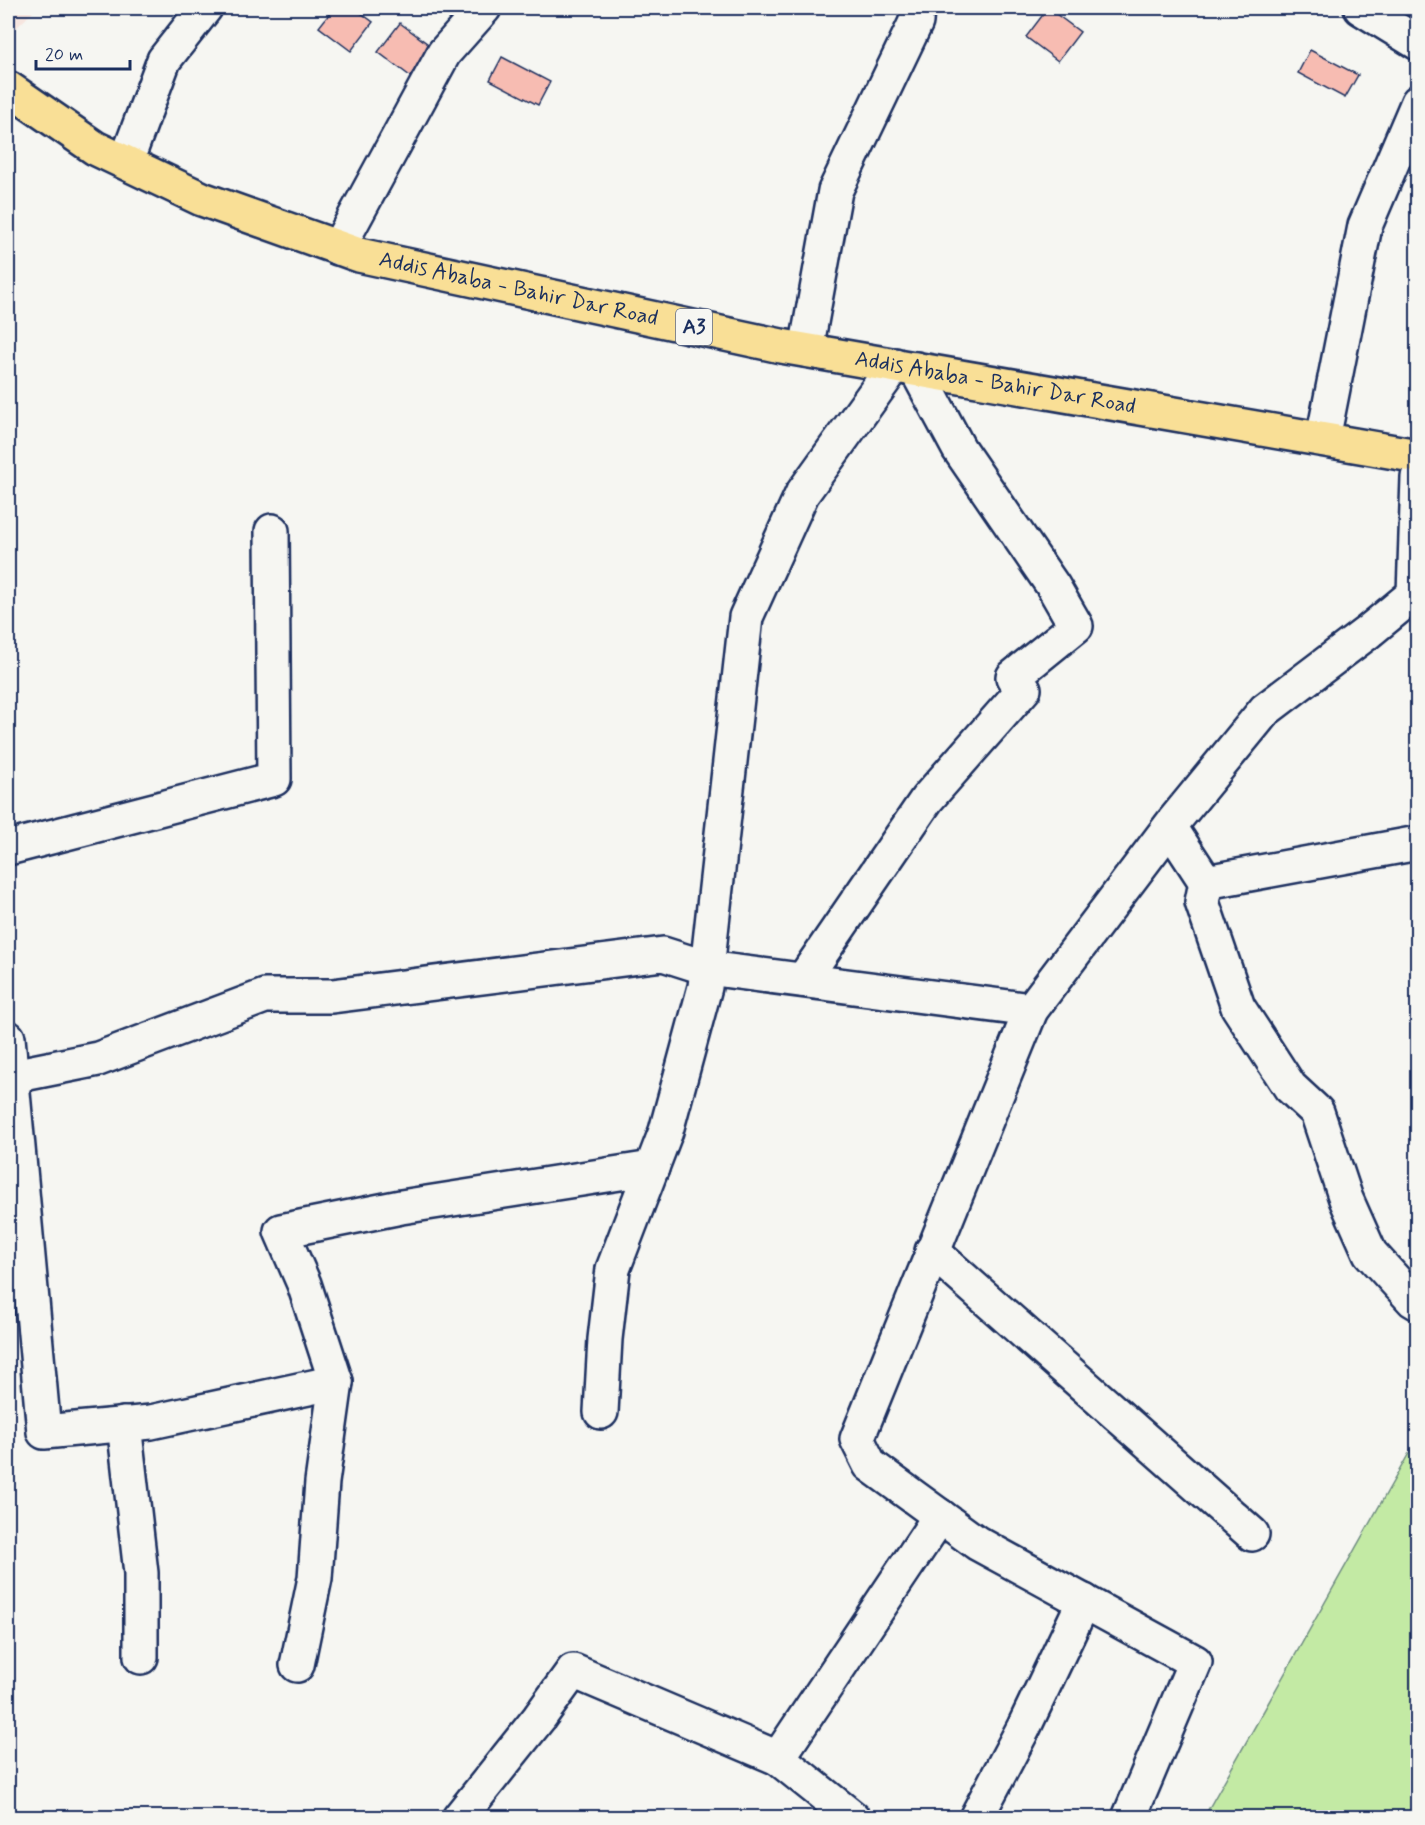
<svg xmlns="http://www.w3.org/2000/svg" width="1425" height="1825" viewBox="0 0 1425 1825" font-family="Mynerve,sans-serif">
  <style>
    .built { fill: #f6e5df }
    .green { fill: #c3eaa4; stroke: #6f8c81; stroke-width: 1.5 }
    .building { fill: #f7bcb2; stroke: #1b2f5e; stroke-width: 1.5 }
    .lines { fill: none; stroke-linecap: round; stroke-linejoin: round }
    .minor-casing { stroke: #1b2f5e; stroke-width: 38 }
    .trunk-casing { stroke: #1b2f5e; stroke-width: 38 }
    .minor { stroke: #f6f6f2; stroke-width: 33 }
    .trunk { stroke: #f9df96; stroke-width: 33 }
    .labels { text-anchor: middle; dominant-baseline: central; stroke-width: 6; stroke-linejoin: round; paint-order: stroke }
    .shield { fill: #f6f6f2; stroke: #5d6b8a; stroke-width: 1.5 }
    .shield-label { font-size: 21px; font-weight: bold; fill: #1b2f5e }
    .street-label { font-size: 22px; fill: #1b2f5e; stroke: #f6f6f2 }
  </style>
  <rect width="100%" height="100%" fill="#f6f6f2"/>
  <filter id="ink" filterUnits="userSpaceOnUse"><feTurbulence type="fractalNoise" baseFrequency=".0167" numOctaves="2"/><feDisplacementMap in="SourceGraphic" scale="12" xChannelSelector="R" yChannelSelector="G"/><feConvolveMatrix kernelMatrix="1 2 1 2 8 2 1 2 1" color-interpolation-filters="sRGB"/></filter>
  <g filter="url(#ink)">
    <polygon class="built" points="8,8 37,8 15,29 8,24"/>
    <polygon class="green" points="1417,1439 1417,1817 1204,1817"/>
    <g class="building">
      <polygon points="334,8 354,8 373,22 351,51 319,27"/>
      <polygon points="1048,8 1080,32 1058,61 1026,37"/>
      <polygon points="400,23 432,47 410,76 378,52"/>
      <polygon points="1310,50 1358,75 1345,98 1298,73"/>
      <polygon points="502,57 550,82 538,105 490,80"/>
    </g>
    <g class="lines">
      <defs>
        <g id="minor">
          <polyline points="1361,8 1418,43"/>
          <polyline points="126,162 164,60 205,8"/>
          <polyline points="338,248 444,53 484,8"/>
          <polyline points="806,350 835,191 916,22 917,8"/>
          <polyline points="1323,439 1365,226 1418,102"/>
          <polyline points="1170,827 1206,882 1418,843"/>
          <polyline points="8,848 274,779 272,531"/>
          <polyline points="1206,882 1202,902 1238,1007 1290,1087 1317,1112 1346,1199 1370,1253 1413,1300 1418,1303"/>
          <polyline points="803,980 927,799 1024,689 1013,677 1076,626 1053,586 959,449 916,369"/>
          <polyline points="8,1038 44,1432 151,1422 336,1382"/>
          <polyline points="8,1077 98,1059 265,996 332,996 663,954 707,968 1031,1010"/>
          <polyline points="932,1251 1252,1534"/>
          <polyline points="601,1412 605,1339 613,1269 666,1131 705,987 746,617 802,494 895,365"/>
          <polyline points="124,1424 141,1573 141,1657"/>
          <polyline points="297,1665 315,1578 322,1482 336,1382 304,1284 281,1231 401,1207 652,1168"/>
          <polyline points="778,1758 853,1818"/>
          <polyline points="459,1818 539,1718 573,1671 778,1758 940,1516"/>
          <polyline points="976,1818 1024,1727 1084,1601"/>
          <polyline points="1129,1818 1195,1662 977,1543 870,1465 857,1439 1031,1010 1174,821 1265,710 1368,632 1414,594 1418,477"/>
        </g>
        <g id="trunk">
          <path id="s1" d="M8,88L95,148L202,199L359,255L781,346L1418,456"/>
        </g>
      </defs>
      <use href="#minor" class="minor-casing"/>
      <use href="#trunk" class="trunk-casing"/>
      <use href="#minor" class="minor"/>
      <use href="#trunk" class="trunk"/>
    </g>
  </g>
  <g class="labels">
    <rect class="shield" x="676" y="309" width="36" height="36" rx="4.5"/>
    <g class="shield-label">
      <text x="694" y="327">A3</text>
    </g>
    <g class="street-label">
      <text stroke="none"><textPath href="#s1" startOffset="554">Addis Ababa - Bahir Dar Road</textPath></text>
      <text stroke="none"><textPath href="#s1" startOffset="1040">Addis Ababa - Bahir Dar Road</textPath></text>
    </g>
  </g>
  <rect width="1425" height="1825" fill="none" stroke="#f6f6f2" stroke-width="30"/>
  <rect x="15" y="15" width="1395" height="1795" fill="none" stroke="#1b2f5e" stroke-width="2" filter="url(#ink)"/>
  <path d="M36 60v9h94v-9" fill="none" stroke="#1b2f5e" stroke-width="3"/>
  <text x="45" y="60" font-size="18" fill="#1b2f5e" stroke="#f6f6f2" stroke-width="4.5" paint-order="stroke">20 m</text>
</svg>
